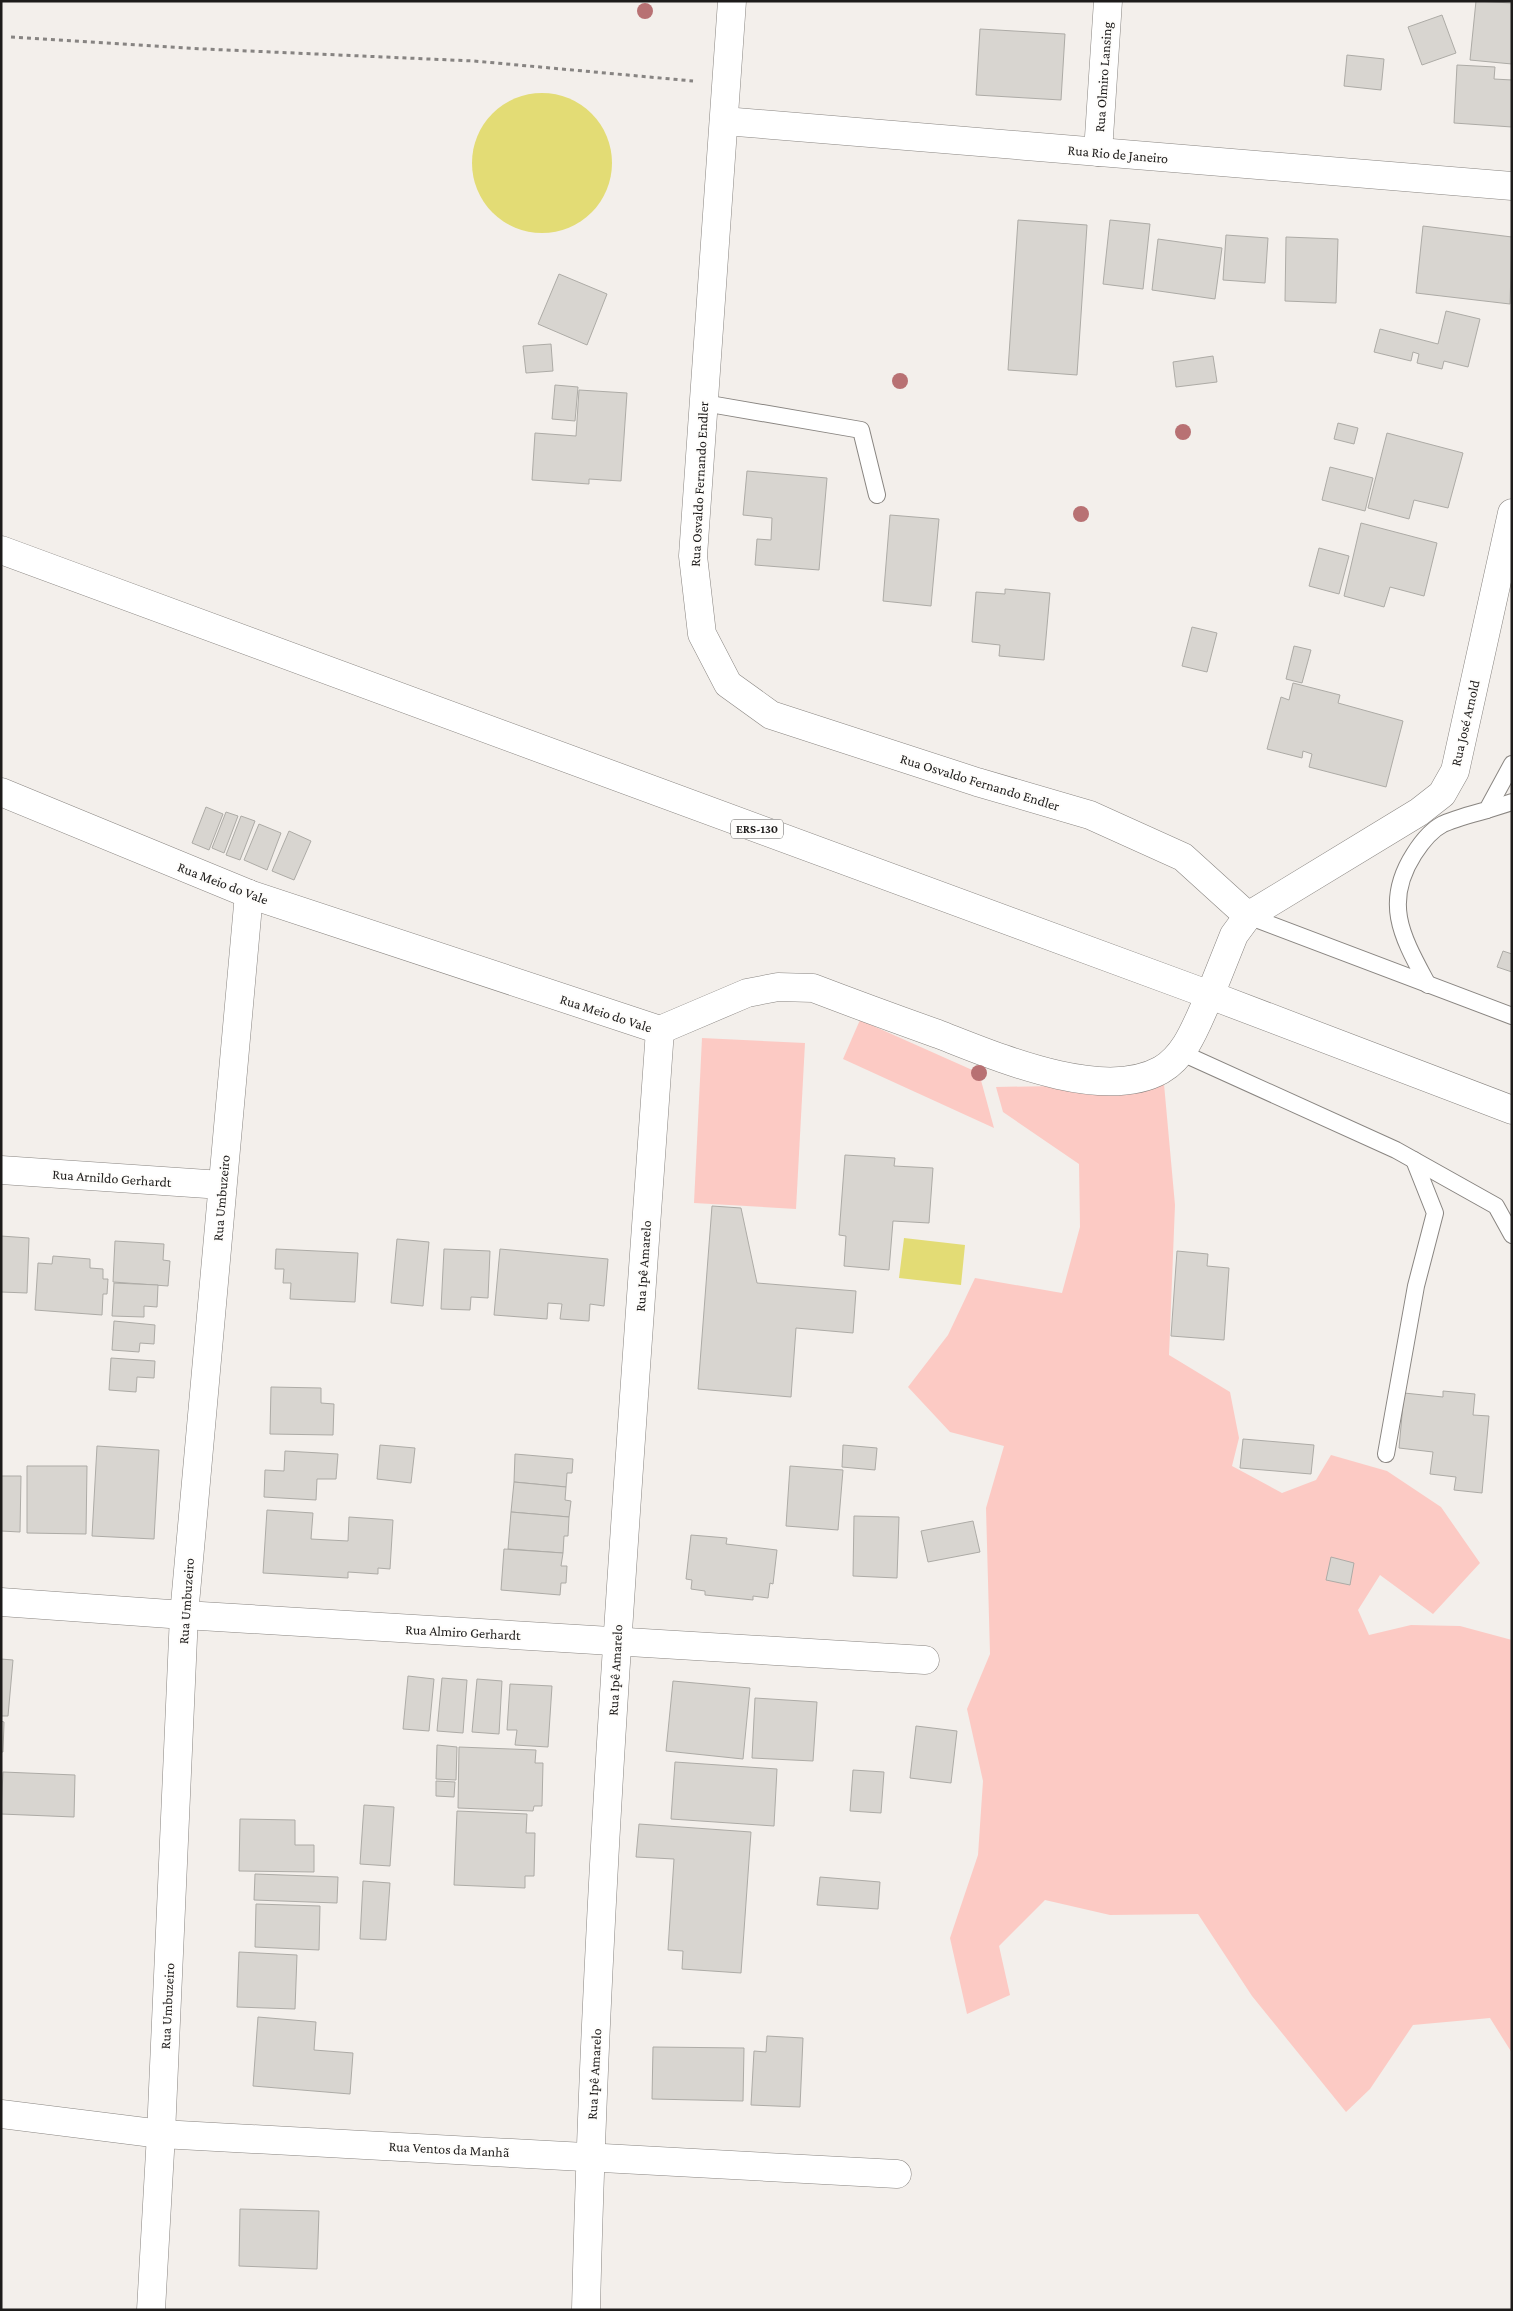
<svg xmlns="http://www.w3.org/2000/svg" width="1513" height="2311" viewBox="0 0 1513 2311" font-family="'Crimson Pro',serif">
  <style>
    .green { fill: #fccac4 }
    .water { fill: #e3dc75 }
    .building { fill: #d8d5d0; stroke: #adaba6 }
    .lines { fill: none; stroke-linecap: round; stroke-linejoin: round }
    .service-casing { stroke: #898581; stroke-width: 18 }
    .minor-casing { stroke: #898581; stroke-width: 29 }
    .tertiary-casing { stroke: #898581; stroke-width: 29 }
    .primary-casing { stroke: #898581; stroke-width: 29 }
    .path { stroke: #878482; stroke-width: 3; stroke-dasharray: 4 4; stroke-linecap: butt }
    .service { stroke: #fff; stroke-width: 16 }
    .minor { stroke: #fff; stroke-width: 28 }
    .tertiary { stroke: #fff; stroke-width: 28 }
    .primary { stroke: #fff; stroke-width: 28 }
    .tree { fill: #b87173 }
    .labels { text-anchor: middle; dominant-baseline: central; stroke-width: 4; stroke-linejoin: round; paint-order: stroke }
    .shield { fill: #fefdfb; stroke: #605f5e; stroke-width: 1 }
    .shield-label { font-size: 12px; font-weight: bold; fill: #1d1b1a }
    .street-label { font-size: 14px; fill: #1d1b1a; stroke: #fefdfb }
  </style>
  <rect width="100%" height="100%" fill="#f3efeb"/>
  <g class="green">
    <polygon points="860,1020 979,1073 994,1128 843,1059"/>
    <polygon points="702,1038 805,1043 796,1209 694,1203"/>
    <polygon points="1164,1084 1175,1205 1169,1355 1230,1392 1239,1438 1232,1466 1282,1493 1316,1480 1331,1455 1387,1471 1441,1507 1480,1563 1433,1614 1380,1575 1358,1610 1369,1635 1411,1625 1460,1626 1512,1640 1512,2053 1490,2018 1413,2025 1370,2089 1346,2112 1252,1996 1198,1914 1110,1915 1045,1900 999,1946 1010,1995 967,2014 950,1938 978,1855 983,1781 967,1709 990,1654 986,1508 1004,1446 950,1432 908,1387 948,1335 975,1278 1062,1293 1080,1227 1079,1164 1003,1112 996,1087"/>
  </g>
  <g class="water">
    <circle cx="542" cy="163" r="70"/>
    <polygon points="904,1238 965,1245 961,1285 899,1278"/>
  </g>
  <g class="building">
    <polygon points="1476,1 1512,3 1512,64 1470,60"/>
    <polygon points="1442,15 1456,53 1422,65 1408,27"/>
    <polygon points="980,29 1065,34 1061,100 976,95"/>
    <polygon points="1347,55 1384,59 1381,90 1344,86"/>
    <polygon points="1457,65 1495,67 1494,79 1512,80 1512,127 1454,123"/>
    <polygon points="1018,220 1087,225 1077,375 1008,370"/>
    <polygon points="1110,220 1150,224 1143,289 1103,284"/>
    <polygon points="1423,226 1512,237 1510,304 1416,293"/>
    <polygon points="1226,235 1268,238 1265,283 1223,280"/>
    <polygon points="1286,237 1338,239 1336,303 1285,301"/>
    <polygon points="1158,239 1222,248 1215,299 1152,290"/>
    <polygon points="559,274 607,294 587,345 538,324"/>
    <polygon points="1446,311 1480,319 1468,367 1444,361 1442,369 1417,363 1419,354 1413,352 1411,361 1374,352 1380,329 1438,344"/>
    <polygon points="551,344 553,371 526,373 523,346"/>
    <polygon points="1213,356 1217,382 1176,387 1173,362"/>
    <polygon points="555,385 578,387 575,421 552,419"/>
    <polygon points="579,390 627,393 621,481 589,479 589,484 532,480 535,433 576,436"/>
    <polygon points="1338,423 1358,428 1354,444 1334,439"/>
    <polygon points="1387,433 1463,453 1448,508 1414,500 1409,519 1368,508"/>
    <polygon points="1330,467 1373,478 1365,511 1322,500"/>
    <polygon points="747,471 827,478 819,570 755,565 757,539 771,540 772,518 743,515"/>
    <polygon points="890,515 939,519 931,606 883,601"/>
    <polygon points="1361,523 1437,543 1424,596 1390,587 1384,607 1344,596"/>
    <polygon points="1319,548 1349,556 1339,594 1309,586"/>
    <polygon points="1005,589 1050,593 1044,660 999,656 1000,645 972,642 976,592 1005,594"/>
    <polygon points="1192,627 1217,633 1207,672 1182,666"/>
    <polygon points="1294,646 1311,650 1302,683 1286,679"/>
    <polygon points="1293,683 1340,695 1338,703 1403,721 1386,787 1309,767 1312,754 1303,751 1302,758 1267,749 1281,697 1289,700"/>
    <polygon points="206,807 223,814 209,850 192,843"/>
    <polygon points="226,812 238,816 224,853 212,848"/>
    <polygon points="241,816 255,821 240,860 226,855"/>
    <polygon points="259,824 281,833 267,870 244,860"/>
    <polygon points="289,831 311,841 294,880 272,871"/>
    <polygon points="1503,951 1512,954 1512,972 1497,967"/>
    <polygon points="845,1155 895,1158 894,1166 933,1168 929,1223 893,1221 889,1270 844,1266 846,1236 839,1235"/>
    <polygon points="712,1206 741,1208 757,1283 856,1291 853,1333 796,1328 791,1397 698,1389"/>
    <polygon points="1,1236 29,1238 27,1293 1,1292"/>
    <polygon points="397,1239 429,1242 423,1306 391,1303"/>
    <polygon points="115,1241 164,1244 163,1260 170,1261 168,1286 113,1282"/>
    <polygon points="276,1249 358,1253 355,1302 290,1299 291,1283 283,1283 284,1269 275,1269"/>
    <polygon points="444,1249 490,1251 488,1298 471,1297 470,1310 441,1309"/>
    <polygon points="500,1249 608,1259 604,1306 590,1304 589,1321 560,1319 562,1304 548,1303 547,1319 494,1315"/>
    <polygon points="1177,1251 1208,1254 1207,1266 1229,1268 1224,1340 1171,1336"/>
    <polygon points="53,1256 90,1259 90,1268 103,1269 103,1279 108,1279 107,1294 103,1294 102,1315 35,1310 38,1263 52,1264"/>
    <polygon points="114,1283 158,1285 157,1307 144,1306 144,1317 112,1316"/>
    <polygon points="114,1321 155,1325 154,1344 140,1343 139,1352 112,1350"/>
    <polygon points="111,1358 155,1361 154,1378 137,1377 136,1392 109,1390"/>
    <polygon points="271,1387 321,1388 321,1403 334,1404 333,1435 270,1434"/>
    <polygon points="1443,1391 1475,1394 1473,1415 1489,1416 1482,1493 1454,1490 1456,1477 1430,1474 1433,1452 1399,1448 1404,1393 1443,1397"/>
    <polygon points="1243,1439 1314,1445 1311,1474 1240,1468"/>
    <polygon points="380,1445 415,1448 411,1483 377,1479"/>
    <polygon points="843,1445 877,1448 875,1470 842,1467"/>
    <polygon points="97,1446 159,1450 154,1539 92,1536"/>
    <polygon points="285,1451 338,1454 336,1479 317,1479 316,1500 264,1497 265,1470 284,1471"/>
    <polygon points="515,1454 573,1459 572,1473 567,1473 566,1487 514,1482"/>
    <polygon points="27,1466 87,1466 86,1534 27,1533"/>
    <polygon points="790,1466 843,1470 838,1530 786,1526"/>
    <polygon points="1,1476 21,1476 20,1532 1,1531"/>
    <polygon points="514,1482 566,1487 565,1500 571,1501 569,1517 511,1512"/>
    <polygon points="267,1510 313,1513 311,1539 348,1541 349,1517 393,1520 390,1569 378,1568 378,1574 348,1572 348,1578 263,1573"/>
    <polygon points="511,1512 569,1517 568,1536 564,1536 563,1553 508,1549"/>
    <polygon points="854,1516 899,1517 897,1578 853,1576"/>
    <polygon points="973,1521 980,1552 928,1562 921,1531"/>
    <polygon points="691,1535 727,1538 726,1544 777,1550 773,1584 770,1583 768,1598 753,1596 753,1600 705,1595 705,1591 691,1589 692,1580 686,1579"/>
    <polygon points="504,1549 563,1553 561,1566 567,1566 566,1583 561,1583 560,1595 501,1590"/>
    <polygon points="1331,1557 1354,1563 1350,1585 1326,1580"/>
    <polygon points="1,1659 13,1660 8,1716 1,1716"/>
    <polygon points="408,1676 434,1679 429,1731 403,1729"/>
    <polygon points="442,1678 467,1680 463,1733 437,1731"/>
    <polygon points="477,1679 502,1681 499,1734 472,1732"/>
    <polygon points="673,1681 750,1688 743,1759 666,1751"/>
    <polygon points="510,1684 552,1686 548,1747 515,1745 517,1730 507,1730"/>
    <polygon points="755,1698 817,1702 813,1761 752,1758"/>
    <polygon points="1,1721 4,1722 3,1752 1,1752"/>
    <polygon points="916,1726 957,1731 951,1783 910,1778"/>
    <polygon points="437,1745 457,1747 456,1780 436,1779"/>
    <polygon points="459,1747 536,1750 535,1763 543,1763 542,1806 534,1806 533,1811 458,1808"/>
    <polygon points="675,1762 777,1769 774,1826 671,1819"/>
    <polygon points="853,1770 884,1772 881,1813 850,1811"/>
    <polygon points="3,1772 75,1775 74,1817 1,1814"/>
    <polygon points="436,1781 455,1782 454,1797 436,1796"/>
    <polygon points="364,1805 394,1807 390,1866 360,1864"/>
    <polygon points="457,1811 527,1814 526,1833 535,1833 534,1876 525,1876 525,1888 454,1885"/>
    <polygon points="240,1819 295,1820 295,1845 314,1845 314,1872 239,1871"/>
    <polygon points="639,1824 751,1832 741,1973 682,1969 683,1951 668,1950 674,1859 636,1857"/>
    <polygon points="255,1874 338,1877 337,1903 254,1900"/>
    <polygon points="820,1877 880,1882 878,1909 817,1905"/>
    <polygon points="363,1881 390,1883 386,1940 360,1939"/>
    <polygon points="256,1904 320,1906 319,1950 255,1947"/>
    <polygon points="239,1952 297,1955 295,2009 237,2007"/>
    <polygon points="258,2017 316,2022 314,2050 353,2053 350,2094 253,2086"/>
    <polygon points="767,2036 803,2038 800,2107 751,2105 754,2051 766,2052"/>
    <polygon points="653,2047 744,2048 743,2101 652,2099"/>
    <polygon points="240,2209 319,2211 317,2269 239,2266"/>
  </g>
  <g class="lines">
    <defs>
      <g id="service">
        <polyline points="704,403 861,430 877,495"/>
        <polyline points="1487,810 1512,802"/>
        <polyline points="1248,916 1512,1016"/>
        <path d="M1428,985C1403,938 1382,904 1414,854C1421,843 1431,830 1443,824C1457,818 1472,814 1487,810L1512,764"/>
        <polyline points="1182,1053 1396,1150 1496,1206 1512,1235"/>
        <polyline points="1386,1454 1416,1286 1435,1213 1414,1160"/>
      </g>
      <g id="minor">
        <polyline points="732,1 693,556 702,634 728,684 771,715 977,782 1090,815 1183,857 1248,916"/>
        <polyline points="724,121 1512,186"/>
        <polyline points="1098,152 1108,1"/>
        <path d="M1,792L249,894L660,1030L747,993L778,987L813,988C855,1004 896,1019 938,1034C995,1056 1102,1103 1161,1070C1188,1054 1197,1022 1210,995"/>
        <polyline points="1,1170 222,1185"/>
        <polyline points="1,1602 184,1615 925,1660"/>
        <polyline points="1,2114 161,2134 897,2174"/>
        <polyline points="151,2310 161,2134 184,1615 249,894"/>
        <path d="M586,2310C596,1883 630,1456 660,1030"/>
      </g>
      <polyline id="tertiary" points="1210,995 1234,935 1248,916 1419,812 1442,794 1455,771 1512,513"/>
      <polyline id="primary" points="1,550 1210,995 1512,1110"/>
    </defs>
    <use href="#service" class="service-casing"/>
    <use href="#minor" class="minor-casing"/>
    <use href="#tertiary" class="tertiary-casing"/>
    <use href="#primary" class="primary-casing"/>
    <polyline class="path" points="11,37 204,49 474,61 693,81"/>
    <use href="#service" class="service"/>
    <use href="#minor" class="minor"/>
    <use href="#tertiary" class="tertiary"/>
    <use href="#primary" class="primary"/>
  </g>
  <g class="tree">
    <circle cx="645" cy="11" r="8"/>
    <circle cx="900" cy="381" r="8"/>
    <circle cx="1183" cy="432" r="8"/>
    <circle cx="1081" cy="514" r="8"/>
    <circle cx="979" cy="1073" r="8"/>
  </g>
  <g class="labels">
    <rect class="shield" x="731" y="819.5" width="52" height="19" rx="4"/>
    <g class="shield-label">
      <text x="757" y="829">ERS-130</text>
    </g>
    <g class="street-label">
      <text transform="translate(1103 77) rotate(-86)">Rua Olmiro Lansing</text>
      <text transform="translate(1118 154) rotate(5)">Rua Rio de Janeiro</text>
      <text transform="translate(699 484) rotate(-87)">Rua Osvaldo Fernando Endler</text>
      <text transform="translate(1465 723) rotate(-77)">Rua José Arnold</text>
      <text transform="translate(980 782) rotate(17)">Rua Osvaldo Fernando Endler</text>
      <text transform="translate(223 883) rotate(21)">Rua Meio do Vale</text>
      <text transform="translate(606 1013) rotate(18)">Rua Meio do Vale</text>
      <text transform="translate(112 1178) rotate(4)">Rua Arnildo Gerhardt</text>
      <text transform="translate(221 1198) rotate(-85)">Rua Umbuzeiro</text>
      <text transform="translate(643 1266) rotate(-86)">Rua Ipê Amarelo</text>
      <text transform="translate(186 1601) rotate(-86)">Rua Umbuzeiro</text>
      <text transform="translate(463 1632) rotate(3)">Rua Almiro Gerhardt</text>
      <text transform="translate(615 1670) rotate(-87)">Rua Ipê Amarelo</text>
      <text transform="translate(167 2006) rotate(-87)">Rua Umbuzeiro</text>
      <text transform="translate(594 2074) rotate(-87)">Rua Ipê Amarelo</text>
      <text transform="translate(449 2149) rotate(3)">Rua Ventos da Manhã</text>
    </g>
  </g>
  <rect width="1513" height="2311" fill="none" stroke="#1d1b1a" stroke-width="5"/>
</svg>
